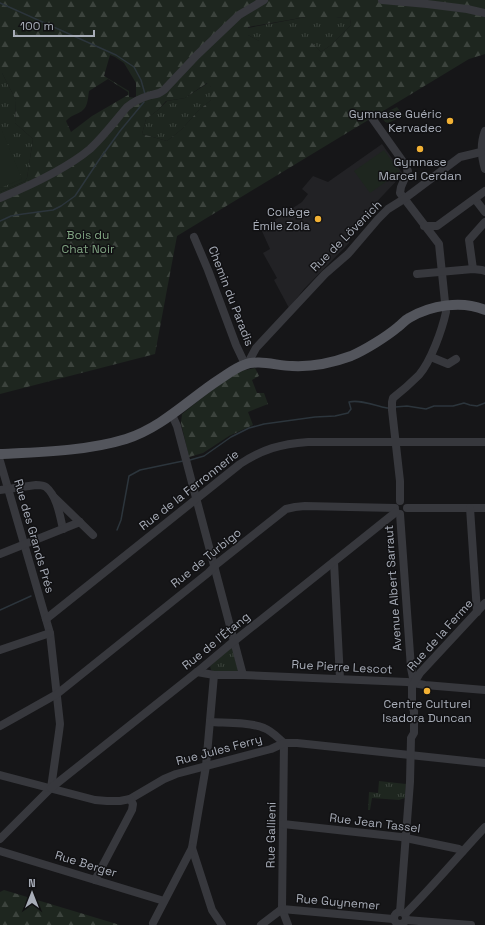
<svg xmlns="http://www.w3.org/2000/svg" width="485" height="925" viewBox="0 0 485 925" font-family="'Space Grotesk',sans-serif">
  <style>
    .built { fill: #222225 }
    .grass { fill: url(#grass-tufts) }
    .forest { fill: url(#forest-firs); fill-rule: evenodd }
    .pitch { fill: #1e261f }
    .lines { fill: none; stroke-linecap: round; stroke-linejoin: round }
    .stream { stroke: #2c353c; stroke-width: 1.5 }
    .minor { stroke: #37383d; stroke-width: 8 }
    .major { stroke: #53555c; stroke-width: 10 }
    .poi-dot { fill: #f2b134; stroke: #111113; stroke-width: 1.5 }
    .labels { text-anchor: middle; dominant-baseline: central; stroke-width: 3; stroke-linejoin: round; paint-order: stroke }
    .poi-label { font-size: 12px; fill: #a8adb8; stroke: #111113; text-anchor: end }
    .park-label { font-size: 12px; fill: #7fa381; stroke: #111113 }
    .street-label { font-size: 12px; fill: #a8adb8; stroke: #111113 }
  </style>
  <defs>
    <pattern id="grass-tufts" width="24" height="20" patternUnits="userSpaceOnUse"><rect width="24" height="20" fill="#1e261f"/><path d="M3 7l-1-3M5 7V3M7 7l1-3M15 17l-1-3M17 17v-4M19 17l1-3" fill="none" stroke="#3c433d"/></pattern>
    <pattern id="forest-firs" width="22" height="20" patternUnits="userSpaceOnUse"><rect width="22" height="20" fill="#1e261f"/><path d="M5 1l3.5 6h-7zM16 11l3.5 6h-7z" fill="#3c433d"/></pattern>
  </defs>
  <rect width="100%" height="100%" fill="#161618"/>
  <polygon class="built" points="382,144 403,174 349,231 349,243 304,289 289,308 274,280 277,278 263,253 270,249 261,229 302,202 308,194 302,189 313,176 328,182"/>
  <g class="grass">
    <polygon points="306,17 336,17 350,19 351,25 331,45 321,52 312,43 259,41 248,35 248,28"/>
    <polygon points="0,73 2,73 16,100 15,123 33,139 27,178 25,181 0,192"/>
    <polygon points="208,83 211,87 211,100 198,111 182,129 167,141 142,134 146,119 158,110 167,101 185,98"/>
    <polygon points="231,648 232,648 238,670 237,671 213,671 211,670 210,666"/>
    <polygon points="379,781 406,784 405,798 399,800 372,798 370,810 368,810 369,792 378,793"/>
  </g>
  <g class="forest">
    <path d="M0,0H485V54L469,59L177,236L155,354L0,394V192L25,181L27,178L33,139L15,123L16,100L2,73H0ZM306,17H336L350,19L351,25L331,45L321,52L312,43L282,30L259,41L248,35V27ZM110,55L115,57L124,63L136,83V98L129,97V91L104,76ZM108,79L128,92V95L92,116L71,132L66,121C72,114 78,115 83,110C88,106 88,97 89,91ZM207,83L211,87V100L198,111L182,129L167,141L142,134L146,119L158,110L166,101L185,98Z"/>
    <polygon points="255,368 259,376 252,380 257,393 264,393 268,404 248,412 253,425 229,436 203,453 189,457 181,423 182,414 202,398 227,379 241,371"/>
    <polygon points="4,890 120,925 0,925 0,892"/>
  </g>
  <g class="pitch">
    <polygon points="397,107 404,116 388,123 385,122 380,115"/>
    <polygon points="0,126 22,179 0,188"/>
    <polygon points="384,150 400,172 370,193 354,171"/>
  </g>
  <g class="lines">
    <g class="stream">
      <polyline points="0,3 116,55 134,67 141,80 145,94"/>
      <polyline points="0,221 11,216 23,214 53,210 61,206 75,196 99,160 120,131 144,102"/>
      <polyline points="395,407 407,406 426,409 434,406 453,406 464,403 470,405 477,406 485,403"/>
      <path d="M190,460L204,456L231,437L249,428L264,424L315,417L335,416L348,413L351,409L349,402C360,399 375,406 387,408H389"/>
      <polyline points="117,530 121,520 129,476 140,470 183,461"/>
      <polyline points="0,610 31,596"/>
    </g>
    <g class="minor">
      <polyline points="382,0 427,4 467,9 485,13"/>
      <path d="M372,118L404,163L408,171L401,187L400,193L439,244L446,312C442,330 431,361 419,375C411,383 402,391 393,398L392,402V410L400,481V501"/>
      <path d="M485,131C480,144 481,156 485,169"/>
      <path d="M0,198C29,186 66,169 90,149C104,136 115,121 127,107C133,102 144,97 151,95C157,94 159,94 164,90L197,55L239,15L264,0"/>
      <polyline points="475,199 485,212"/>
      <polyline points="424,226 437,226 485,191"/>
      <polyline points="194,237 208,270 236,345 245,364"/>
      <polyline points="473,269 469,240 485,222"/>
      <polyline points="417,274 473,269 482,270 485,271"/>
      <polyline points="431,357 448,364 456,359"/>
      <polyline points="248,363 256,348 325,274 348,254 378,219 388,209 404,199 460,157 481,152"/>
      <polyline points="172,415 177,426 243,675"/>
      <polyline points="0,461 50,633 60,724 59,732 51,788 0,839"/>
      <path d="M0,490L36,485C40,485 43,485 46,487C57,496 60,516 63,529"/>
      <polyline points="55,498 93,535"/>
      <polyline points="407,508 485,508"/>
      <polyline points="470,508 477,612"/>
      <polyline points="400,514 411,668 414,683"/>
      <polyline points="0,554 80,522"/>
      <polyline points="334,562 340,679"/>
      <path d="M46,619L240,464C263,449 280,444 308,442H485"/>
      <polyline points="0,650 50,633"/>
      <polyline points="197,672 214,675 243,675 407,682 425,685 485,690"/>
      <polyline points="214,675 206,766 192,848 212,910 222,925"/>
      <path d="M210,722C225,723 251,722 264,728C272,731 278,738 284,743"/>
      <polyline points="0,726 57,694 208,573 218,563 286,509 295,507 305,506 395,508"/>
      <polyline points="284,743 282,909 288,925"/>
      <polyline points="0,775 95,800 107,801 120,801 130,799 164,779 176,774 271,749 284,743 297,743 485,763"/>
      <polyline points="51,788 197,672 228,646 396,512"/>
      <polyline points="283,824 401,837 459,849 463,851"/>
      <polyline points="0,851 164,901"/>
      <polyline points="95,880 132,810 133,804 130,799"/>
      <circle cx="400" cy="918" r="6"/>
      <polyline points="400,912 410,782 411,738 414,733 414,711 412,706 412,687 414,683 420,673 485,603"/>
      <path d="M405,914C433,886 458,856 485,827"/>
      <polyline points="406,920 471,925"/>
      <polyline points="153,923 192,848"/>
      <polyline points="261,925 282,909 393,919"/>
    </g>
    <path class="major" d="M0,454C41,452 87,451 126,439C163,427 189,399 220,379C228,374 235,368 244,365C257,359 278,366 292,366C312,367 332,363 351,356C365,350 386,337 398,327C402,324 405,320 409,318C431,305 462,300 485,310"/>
  </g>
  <g class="poi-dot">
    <circle cx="450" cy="121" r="4"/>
    <circle cx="420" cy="149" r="4"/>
    <circle cx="318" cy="219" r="4"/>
    <circle cx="427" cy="691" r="4"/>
  </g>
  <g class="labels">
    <g class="poi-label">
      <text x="442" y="114">Gymnase Guéric<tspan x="442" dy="14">Kervadec</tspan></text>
      <text x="420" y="162" text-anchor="middle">Gymnase<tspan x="420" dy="14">Marcel Cerdan</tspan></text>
      <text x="310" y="212">Collège<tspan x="310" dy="14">Émile Zola</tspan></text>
      <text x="427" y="704" text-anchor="middle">Centre Culturel<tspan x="427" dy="14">Isadora Duncan</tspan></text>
    </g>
    <g class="park-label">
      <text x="88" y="235">Bois du<tspan x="88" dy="14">Chat Noir</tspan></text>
    </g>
    <g class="street-label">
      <text transform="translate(346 236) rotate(-45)">Rue de Lövenich</text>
      <text transform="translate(231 296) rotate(69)">Chemin du Paradis</text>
      <text transform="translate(189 490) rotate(-38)">Rue de la Ferronnerie</text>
      <text transform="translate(34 536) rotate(74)">Rue des Grands Prés</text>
      <text transform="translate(206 558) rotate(-39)">Rue de Turbigo</text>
      <text transform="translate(393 588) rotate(-94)">Avenue Albert Sarraut</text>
      <text transform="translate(440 635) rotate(-48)">Rue de la Ferme</text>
      <text transform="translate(216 641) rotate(-39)">Rue de l'Étang</text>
      <text transform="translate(342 667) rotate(3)">Rue Pierre Lescot</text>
      <text transform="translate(219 750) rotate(-15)">Rue Jules Ferry</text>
      <text transform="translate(375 823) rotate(7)">Rue Jean Tassel</text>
      <text transform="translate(271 835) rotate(-89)">Rue Gallieni</text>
      <text transform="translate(86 864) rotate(17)">Rue Berger</text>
      <text transform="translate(338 902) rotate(5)">Rue Guynemer</text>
    </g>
  </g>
  <g transform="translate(32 893)" stroke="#111113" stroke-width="3" paint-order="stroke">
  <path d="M0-3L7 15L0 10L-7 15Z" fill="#a8adb8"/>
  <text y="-6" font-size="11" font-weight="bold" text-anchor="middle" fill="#a8adb8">N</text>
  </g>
  <path d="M14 30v6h80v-6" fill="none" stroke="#a8adb8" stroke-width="2"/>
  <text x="20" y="30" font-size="12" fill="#a8adb8" stroke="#111113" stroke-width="3" paint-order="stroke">100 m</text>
</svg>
